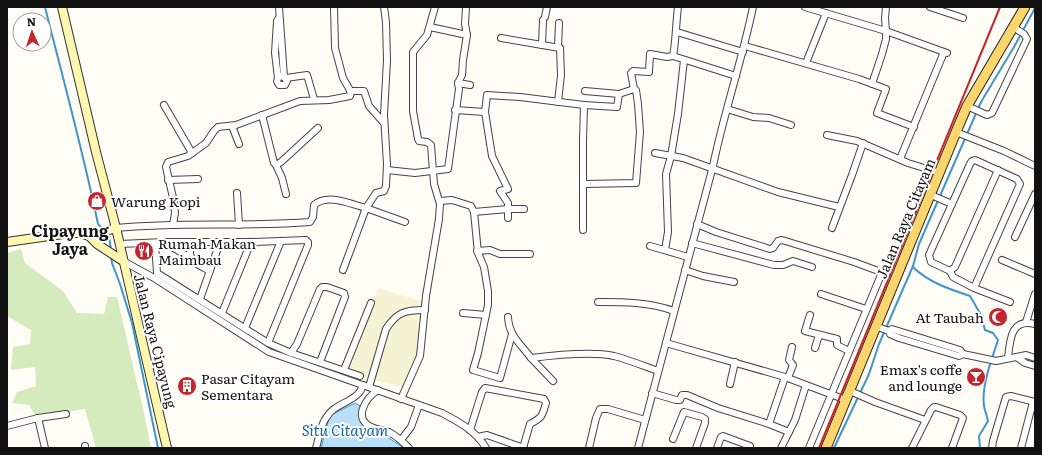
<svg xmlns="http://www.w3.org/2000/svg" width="1042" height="455" viewBox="0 0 1042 455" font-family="Literata,serif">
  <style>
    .farmland { fill: #f6f3d4 }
    .green { fill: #d5ebbd }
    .water { fill: #b9e0f7; stroke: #3f96cf }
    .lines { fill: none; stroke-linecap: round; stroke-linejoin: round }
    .stream { stroke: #3f96cf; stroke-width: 2 }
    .street-casing { stroke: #444; stroke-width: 8 }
    .secondary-casing { stroke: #333; stroke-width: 10 }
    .primary-casing { stroke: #222; stroke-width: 11 }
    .street { stroke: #fff; stroke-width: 6 }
    .secondary { stroke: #fff6b0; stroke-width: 8 }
    .primary { stroke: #f9d66b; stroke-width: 9 }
    .rail { stroke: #c4262e; stroke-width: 2 }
    .labels { text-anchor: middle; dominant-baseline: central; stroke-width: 4; stroke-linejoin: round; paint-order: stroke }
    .poi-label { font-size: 14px; fill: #111; stroke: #fff; text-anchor: start }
    .street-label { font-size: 14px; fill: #111; stroke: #fff }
    .water-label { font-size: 15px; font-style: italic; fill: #1768a6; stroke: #fff }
    .quarter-label { font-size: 16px; font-weight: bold; fill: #111; stroke: #fff }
  </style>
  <rect width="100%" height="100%" fill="#fffdf5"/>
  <polygon class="farmland" points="378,288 427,303 423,352 406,388 346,373"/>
  <polygon class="green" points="21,249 25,263 63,291 77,313 104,314 108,297 117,297 144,413 151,448 96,448 85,409 36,417 29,405 12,403 17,392 36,386 35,367 11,370 13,347 30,344 31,330 7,316 7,253"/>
  <polygon class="water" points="355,403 360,406 363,421 404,448 321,448 329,418 333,414"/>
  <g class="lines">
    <g class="stream">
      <path d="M45,7C63,79 83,151 98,224L103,229"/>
      <polyline points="106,233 109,235 111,251"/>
      <polyline points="111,257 112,263 120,284 132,323 158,448"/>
      <path d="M913,267C928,282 949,289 970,296L981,315L985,330L993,333L998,340C992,359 981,386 984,406C985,411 987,416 988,421L979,436L980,448"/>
      <polyline points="834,448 869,374 879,344 913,266 919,244 981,102 1014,47 1035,8"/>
    </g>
    <defs>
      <g id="street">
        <polyline points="279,7 284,77"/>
        <polyline points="466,7 465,24 467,35 463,60 462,75 458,83 470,85"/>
        <polyline points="805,7 886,31 947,53"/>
        <polyline points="930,7 963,18"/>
        <polyline points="545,17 547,7"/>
        <polyline points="430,27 467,35"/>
        <polyline points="677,32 743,52"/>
        <polyline points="501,38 560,48 561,75 558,102"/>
        <polyline points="542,45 543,20"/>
        <polyline points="745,46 859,79 886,89 877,113 914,127"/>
        <polyline points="558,47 559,23"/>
        <polyline points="673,56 736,76"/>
        <polyline points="806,63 826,13"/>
        <polyline points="278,78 281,76 284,77 287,81 285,85 279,85 277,81 278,78 275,53 277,21 279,18"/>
        <polyline points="286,78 307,75 314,99"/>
        <polyline points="872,84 882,54 886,39 886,31 885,18 886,7"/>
        <polyline points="350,91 364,91 369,106 384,123"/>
        <polyline points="585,91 619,94 634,89"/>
        <polyline points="164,105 192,153"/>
        <polyline points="584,105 617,107 619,94"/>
        <polyline points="967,106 987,115 992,113 1027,39 1024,34 1013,27"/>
        <polyline points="727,109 753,117 769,118 791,125"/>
        <polyline points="455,110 485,112"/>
        <polyline points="262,115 274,163 276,165 281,162 318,128"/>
        <polyline points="232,126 239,144"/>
        <polyline points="956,132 1004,151 1035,166"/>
        <polyline points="827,135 857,141 908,163 940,173"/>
        <polyline points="655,153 683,158 778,192 839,207"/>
        <polyline points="900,159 944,52"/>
        <polyline points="276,165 282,178 286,194"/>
        <polyline points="387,170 415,173 448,169 459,89 458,83"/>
        <polyline points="168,180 198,179"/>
        <path d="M584,184L636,183L640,132L638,104L636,90L634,89L631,73L633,71L649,72L650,54L667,57L673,56C676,40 676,23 678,7"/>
        <polyline points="237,193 239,225"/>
        <polyline points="931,195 952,204"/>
        <polyline points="440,201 452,200 471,206 474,212 478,253 484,267 488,291 488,305 478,353 473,370 500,378 512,334"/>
        <polyline points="474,212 508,209 524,209"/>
        <polyline points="508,218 508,203 500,191 508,189 492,156 485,112 487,95 520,97 584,105 583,141 583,230"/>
        <polyline points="697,224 716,232 770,249 773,248 778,241 782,240 854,262 881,272 881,275 809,448"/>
        <polyline points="173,225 175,213 174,202 166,167 168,162 188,156 206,143 214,131 218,127 236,125 300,101 329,100 350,96 351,92 343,78 335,48 334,7"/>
        <path d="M116,228C181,222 246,227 310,222L313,217L314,205C328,193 350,204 366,208L376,193L384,191L386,186L387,164L384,115L387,60L386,22L384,7"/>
        <polyline points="832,228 852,175 863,143"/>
        <polyline points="1015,237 1035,194"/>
        <path d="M191,242C187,261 194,263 210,271"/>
        <polyline points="155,243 157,273 268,343 291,353 360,376"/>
        <polyline points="165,243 189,257"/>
        <polyline points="692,243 774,265 783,265 793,261 812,267"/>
        <polyline points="120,244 164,242 251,242 306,240 308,242 308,245 268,343"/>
        <polyline points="650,246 688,257"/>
        <polyline points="665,250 668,232 666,174 671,156 678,114 684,60"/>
        <polyline points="477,251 490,250 500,254 530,254"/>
        <polyline points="1002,260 1035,274"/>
        <path d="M123,261L154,278L269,352L442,413C459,422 476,431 486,448"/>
        <polyline points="343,270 366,208 405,222"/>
        <polyline points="685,270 703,276 734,282"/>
        <polyline points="950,271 955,267 998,170"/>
        <polyline points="974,288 953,277 950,271 931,262 929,255 970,164 972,161 975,160 1017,179 1020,184 974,288 1010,302"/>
        <polyline points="821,294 866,309"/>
        <polyline points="200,299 220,242"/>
        <path d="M598,302C624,302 649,302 674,311"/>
        <polyline points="222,313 251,242"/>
        <polyline points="463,313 486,315"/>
        <polyline points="810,315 805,331 837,339 837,345 849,351"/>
        <path d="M508,317C509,336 520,343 531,358C555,355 591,351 614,356C629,360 644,366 658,371"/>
        <polyline points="1026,322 1035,294"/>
        <polyline points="875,326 889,331 890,334 899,338 959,356 963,354 996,361 1026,355 1035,358"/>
        <polyline points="245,328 281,241"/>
        <polyline points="889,331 892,329 960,350 963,354"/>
        <polyline points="666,343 785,377 846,400"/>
        <polyline points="815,348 819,335"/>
        <polyline points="291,353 297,344 320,289 322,287 327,287 344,293 345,297 320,362"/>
        <polyline points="531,358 553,381"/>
        <path d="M1008,358C1010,339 1011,318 1035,324"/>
        <polyline points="1018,358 1025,363 1035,366"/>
        <polyline points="344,370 371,303"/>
        <polyline points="788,378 793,365 789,360 792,347"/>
        <polyline points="730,384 735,362"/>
        <path d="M369,387L386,329C397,312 405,310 425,310"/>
        <path d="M378,390C364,399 352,421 374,428C379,430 384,430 389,432C397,436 403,442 409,448"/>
        <polyline points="850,391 875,402 925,420"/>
        <polyline points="652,393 676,400 680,400 682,395 687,395 718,408 769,424 789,432 795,420 806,385"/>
        <polyline points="401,399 420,356 426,296 439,219 440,204 434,184 431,145 427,142 419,141 418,139 413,111 413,52 427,35 435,7"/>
        <polyline points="38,418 66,414"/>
        <polyline points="769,424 785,377"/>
        <polyline points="7,426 38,418 45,448"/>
        <path d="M470,430L482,392L485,388L544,399L546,403C542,416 543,417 530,424L523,448"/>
        <polyline points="478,437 487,435 524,448"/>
        <polyline points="673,439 684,412 702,417 705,419 705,423 696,448"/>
        <polyline points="401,440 411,427 419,405"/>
        <polyline points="85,446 85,448"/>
        <path d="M316,448C319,438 320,426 326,418C333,405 349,403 358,394C361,391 362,388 363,385"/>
        <polyline points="589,448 596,418 600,409 608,409 645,420"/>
        <path d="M638,448L713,166C724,112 742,61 753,7"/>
        <polyline points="717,448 721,437 723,436 750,446"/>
        <polyline points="781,448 789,432"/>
        <polyline points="912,448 931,410 934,407 936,407 960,415 963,418 952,448"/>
        <polyline points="992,448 993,441 1006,397 1011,396 1035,402"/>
        <polyline points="1021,448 1033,402"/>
      </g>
      <g id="secondary">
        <polyline points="62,7 96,152 116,228 167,448"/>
        <polyline points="89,236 116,228"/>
        <polyline points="7,242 70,233 80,233 89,236 97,244 123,261"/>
      </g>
      <polyline id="primary" points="826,448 956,132 967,106 1025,7"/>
    </defs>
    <use href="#street" class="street-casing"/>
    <use href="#secondary" class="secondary-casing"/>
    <use href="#primary" class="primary-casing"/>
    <use href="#street" class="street"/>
    <use href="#secondary" class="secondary"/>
    <use href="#primary" class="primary"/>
    <polyline class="rail" points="819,448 1000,7"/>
  </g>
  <defs>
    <symbol id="shop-disc" viewBox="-11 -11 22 22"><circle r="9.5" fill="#c4262e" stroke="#fff"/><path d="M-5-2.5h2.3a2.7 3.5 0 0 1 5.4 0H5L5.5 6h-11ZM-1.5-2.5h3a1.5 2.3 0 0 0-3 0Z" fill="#fff"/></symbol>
    <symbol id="restaurant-disc" viewBox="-11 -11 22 22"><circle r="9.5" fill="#c4262e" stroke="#fff"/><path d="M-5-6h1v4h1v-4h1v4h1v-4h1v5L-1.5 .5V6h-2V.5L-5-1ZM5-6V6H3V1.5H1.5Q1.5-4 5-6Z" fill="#fff"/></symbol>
    <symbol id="mosque-disc" viewBox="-11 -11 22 22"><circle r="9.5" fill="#c4262e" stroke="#fff"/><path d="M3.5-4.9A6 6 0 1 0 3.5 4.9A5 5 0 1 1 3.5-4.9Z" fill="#fff"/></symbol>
    <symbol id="bar-disc" viewBox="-11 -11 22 22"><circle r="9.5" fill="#c4262e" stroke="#fff"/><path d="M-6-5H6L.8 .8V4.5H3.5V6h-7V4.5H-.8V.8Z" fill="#fff"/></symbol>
    <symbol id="building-disc" viewBox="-11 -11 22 22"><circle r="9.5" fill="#c4262e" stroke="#fff"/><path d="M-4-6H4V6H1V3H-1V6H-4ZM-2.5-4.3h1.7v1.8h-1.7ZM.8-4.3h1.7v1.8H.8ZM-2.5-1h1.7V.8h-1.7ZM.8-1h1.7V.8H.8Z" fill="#fff"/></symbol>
  </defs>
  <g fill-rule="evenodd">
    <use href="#shop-disc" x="86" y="190" width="22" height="22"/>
    <use href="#restaurant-disc" x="133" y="240" width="22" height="22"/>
    <use href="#mosque-disc" x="987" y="306" width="22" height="22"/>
    <use href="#bar-disc" x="965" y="366" width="22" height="22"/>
    <use href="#building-disc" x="176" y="375" width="22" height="22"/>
  </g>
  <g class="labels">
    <g class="poi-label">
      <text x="111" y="201">Warung Kopi</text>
      <text x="158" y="243">Rumah Makan<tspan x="158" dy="16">Maimbau</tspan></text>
      <text x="984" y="317" text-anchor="end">At Taubah</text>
      <text x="962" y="369" text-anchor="end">Emax's coffe<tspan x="962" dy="16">and lounge</tspan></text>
      <text x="201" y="378">Pasar Citayam<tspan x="201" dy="16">Sementara</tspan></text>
    </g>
    <g class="street-label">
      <text transform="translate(905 218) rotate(-67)">Jalan Raya Citayam</text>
      <text transform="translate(156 341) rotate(76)">Jalan Raya Cipayung</text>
    </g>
    <g class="water-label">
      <text x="345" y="429">Situ Citayam</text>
    </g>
    <g class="quarter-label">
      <text x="70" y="230">Cipayung<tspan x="70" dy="18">Jaya</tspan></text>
    </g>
  </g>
  <rect width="1042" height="455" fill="none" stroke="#111111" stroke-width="16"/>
  <g transform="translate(32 32) rotate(357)"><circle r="19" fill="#ffffff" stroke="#a0a0a0"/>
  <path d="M0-3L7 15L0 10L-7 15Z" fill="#c4262e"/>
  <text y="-6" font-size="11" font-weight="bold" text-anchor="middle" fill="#111111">N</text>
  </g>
</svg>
